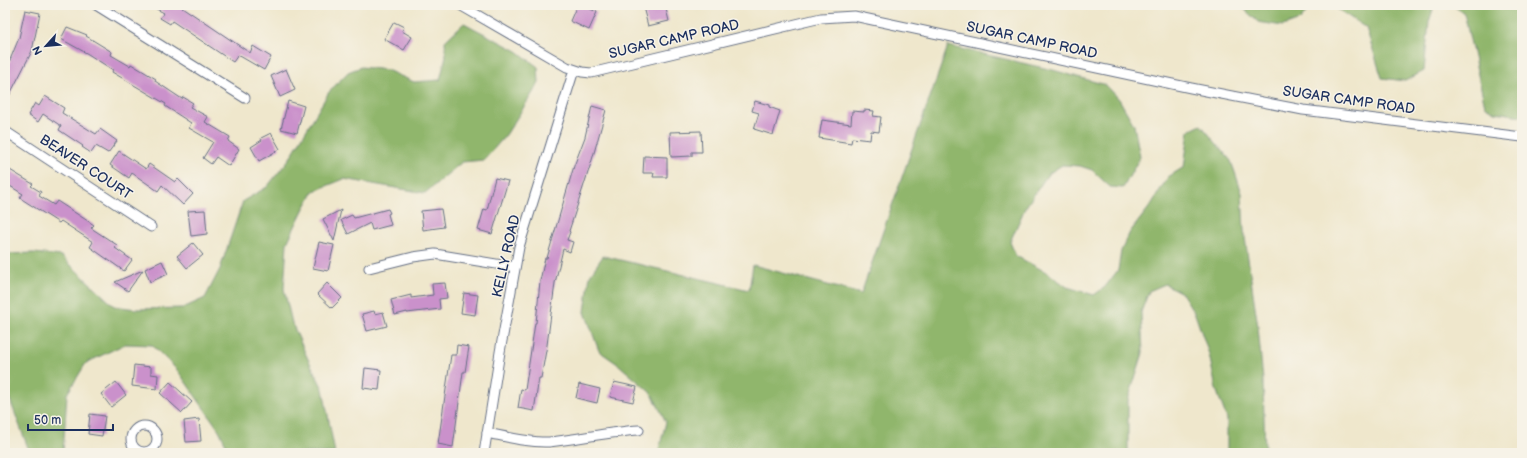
<svg xmlns="http://www.w3.org/2000/svg" width="1527" height="458" viewBox="0 0 1527 458" font-family="'Balsamiq Sans',sans-serif">
  <style>
    .forest { fill: #90b66c; stroke: #567265 }
    .building { fill: #ca91cb }
    .lines { fill: none; stroke-linecap: round; stroke-linejoin: round }
    .street-casing { stroke: #656f84; stroke-width: 11 }
    .street { stroke: #fff; stroke-width: 9 }
    .labels { text-anchor: middle; dominant-baseline: central; stroke-width: 3; stroke-linejoin: round; paint-order: stroke }
    .street-label { font-size: 14px; fill: #1b2f5e; stroke: #f7f3e8 }
  </style>
  <rect width="100%" height="100%" fill="#f7f3e8"/>
  <filter id="ink" filterUnits="userSpaceOnUse"><feTurbulence type="fractalNoise" baseFrequency=".025" numOctaves="2"/><feDisplacementMap in="SourceGraphic" scale="8" xChannelSelector="R" yChannelSelector="G"/><feConvolveMatrix kernelMatrix="1 2 1 2 8 2 1 2 1" color-interpolation-filters="sRGB"/></filter>
  <filter id="wash" filterUnits="userSpaceOnUse"><feTurbulence type="fractalNoise" baseFrequency=".012" numOctaves="4" result="noise"/><feDisplacementMap in="SourceGraphic" scale="16" xChannelSelector="R" yChannelSelector="G"/><feGaussianBlur stdDeviation="0.9" result="paint"/><feColorMatrix in="noise" values="0 0 0 0 0 0 0 0 0 0 0 0 0 0 0 0 0 1.4 0 .05"/><feComposite in="paint" operator="in"/></filter>
  <g filter="url(#wash)">
    <rect width="100%" height="100%" fill="#efe7cc"/>
    <g class="forest">
      <polygon points="1240,5 1437,5 1434,6 1429,22 1424,71 1405,81 1382,78 1366,28 1333,6 1311,6 1300,20 1283,26 1258,22"/>
      <polygon points="1452,5 1522,5 1522,116 1495,112 1485,106 1464,13"/>
      <polygon points="464,23 517,51 538,67 539,83 506,135 484,160 462,162 425,193 344,179 314,191 304,208 287,243 284,289 292,323 307,357 323,389 335,453 230,453 219,430 178,371 152,345 125,344 86,363 67,394 63,453 30,453 5,387 5,254 34,253 61,256 114,306 136,309 183,308 205,298 220,269 243,201 267,187 290,158 329,92 348,72 361,67 387,70 414,82 440,80 446,56 445,41"/>
      <polygon points="948,46 1053,70 1106,85 1119,99 1134,125 1140,157 1123,188 1110,187 1092,170 1080,166 1062,165 1048,174 1025,208 1010,242 1016,256 1048,273 1067,287 1094,295 1105,287 1118,270 1121,251 1130,232 1151,205 1168,177 1184,167 1189,131 1201,125 1231,161 1242,193 1244,231 1258,327 1263,380 1265,453 1227,453 1227,419 1216,389 1209,354 1195,314 1182,293 1165,284 1149,291 1141,312 1143,353 1128,400 1128,453 658,453 666,422 652,394 619,365 599,351 585,312 590,275 603,256 749,290 753,265 861,294"/>
    </g>
    <g id="blocks">
      <g class="building">
        <polygon points="149,5 179,5 250,53 253,46 271,57 264,70 238,55 233,62 172,21 170,24 160,18 164,13"/>
        <polygon points="577,5 581,5 597,12 589,30 570,21"/>
        <polygon points="651,5 665,5 669,21 648,26 643,7"/>
        <polygon points="25,10 40,13 32,51 5,104 5,72 19,38"/>
        <polygon points="394,22 404,27 402,31 412,37 404,50 384,39"/>
        <polygon points="67,27 87,35 86,36 112,52 111,55 130,66 131,64 156,79 155,81 182,99 183,97 193,103 190,107 208,117 205,122 230,137 228,141 239,149 229,166 216,157 211,164 203,158 213,142 189,128 191,123 165,106 166,104 112,72 113,70 88,54 61,39"/>
        <polygon points="286,69 295,90 280,97 271,76"/>
        <polygon points="45,96 64,108 62,113 96,134 100,129 117,141 108,153 96,146 91,153 82,147 83,146 59,130 61,126 43,114 38,122 28,115 35,103 39,106"/>
        <polygon points="288,101 304,106 297,133 281,129"/>
        <polygon points="755,101 769,105 769,107 780,111 773,135 754,129 759,113 752,111"/>
        <polygon points="592,106 606,110 592,160 569,231 570,232 567,240 573,242 570,252 563,249 555,283 547,345 541,378 539,378 534,411 518,408 521,389 525,390 535,323 536,323 540,281 545,258 547,258 574,166 585,137"/>
        <polygon points="864,110 874,111 873,116 881,117 879,132 871,131 870,140 852,138 851,143 819,138 822,120 851,124 852,111 864,112"/>
        <polygon points="701,131 702,152 692,152 692,156 671,157 670,132"/>
        <polygon points="271,133 280,149 259,161 251,147 262,140 261,138"/>
        <polygon points="119,151 146,169 149,164 175,182 178,179 193,194 183,205 162,185 158,191 132,173 129,178 110,165"/>
        <polygon points="644,156 667,157 667,177 653,177 654,173 643,173"/>
        <polygon points="5,167 33,184 31,186 41,192 39,196 54,205 57,201 94,225 91,228 117,245 115,248 132,260 124,271 90,247 93,242 61,221 59,223 20,198 23,194 5,183"/>
        <polygon points="495,178 508,181 492,234 478,230 484,209 487,210"/>
        <polygon points="388,209 390,213 388,214 391,225 372,230 370,223 348,234 341,220 352,215 354,218"/>
        <polygon points="441,209 444,227 423,230 421,211"/>
        <polygon points="205,210 207,234 191,236 188,211"/>
        <polygon points="341,210 334,241 323,219"/>
        <polygon points="319,242 334,245 328,271 313,268"/>
        <polygon points="193,243 203,255 187,268 177,256"/>
        <polygon points="162,261 168,274 150,282 145,269"/>
        <polygon points="143,270 128,291 115,282"/>
        <polygon points="327,283 342,298 332,308 317,294"/>
        <polygon points="445,283 447,298 439,299 440,309 407,313 407,312 395,315 391,300 411,295 411,298 433,295 432,284"/>
        <polygon points="464,293 478,295 475,315 461,313"/>
        <polygon points="374,311 375,314 383,312 387,326 367,331 362,314"/>
        <polygon points="457,345 469,347 465,372 463,372 453,447 438,444 451,355 456,355"/>
        <polygon points="134,365 151,367 151,374 158,375 157,389 132,386"/>
        <polygon points="365,368 381,370 379,390 363,388"/>
        <polygon points="116,382 126,395 111,407 101,394"/>
        <polygon points="170,382 192,402 182,413 160,393"/>
        <polygon points="614,382 637,387 633,402 610,397"/>
        <polygon points="579,384 600,389 597,403 576,398"/>
        <polygon points="90,414 105,416 102,436 88,434"/>
        <polygon points="199,419 201,441 186,442 184,421"/>
      </g>
    </g>
  </g>
  <g filter="url(#ink)">
    <use href="#blocks" fill-opacity="0" stroke="#656f84" stroke-width="1"/>
    <g class="lines">
      <defs>
        <g id="street">
          <polyline points="96,5 245,98"/>
          <polyline points="460,5 567,67 582,72 591,73 821,18 854,16 1191,88 1303,110 1522,137"/>
          <polyline points="5,131 151,227"/>
          <polyline points="369,268 413,257 435,254 515,267"/>
          <circle cx="144" cy="439" r="13"/>
          <path d="M487,433C507,437 529,443 549,442C579,439 609,432 639,430"/>
          <polyline points="484,453 500,352 519,247 574,70"/>
        </g>
      </defs>
      <use href="#street" class="street-casing"/>
      <use href="#street" class="street"/>
    </g>
  </g>
  <g class="labels">
    <g class="street-label">
      <text transform="translate(674 39) rotate(-13)">SUGAR CAMP ROAD</text>
      <text transform="translate(1032 40) rotate(12)">SUGAR CAMP ROAD</text>
      <text transform="translate(1349 100) rotate(8)">SUGAR CAMP ROAD</text>
      <text transform="translate(86 167) rotate(33)">BEAVER COURT</text>
      <text transform="translate(506 256) rotate(-77)">KELLY ROAD</text>
    </g>
  </g>
  <rect width="1527" height="458" fill="none" stroke="#f7f3e8" stroke-width="20"/>
  <g transform="translate(46 46) rotate(243)" stroke="#f7f3e8" stroke-width="3" paint-order="stroke">
  <path d="M0-3L7 15L0 10L-7 15Z" fill="#1b2f5e"/>
  <text y="-6" font-size="11" font-weight="bold" text-anchor="middle" fill="#1b2f5e">N</text>
  </g>
  <path d="M28 424v6h85v-6" fill="none" stroke="#1b2f5e" stroke-width="2"/>
  <text x="34" y="424" font-size="12" fill="#1b2f5e" stroke="#f7f3e8" stroke-width="3" paint-order="stroke">50 m</text>
</svg>
